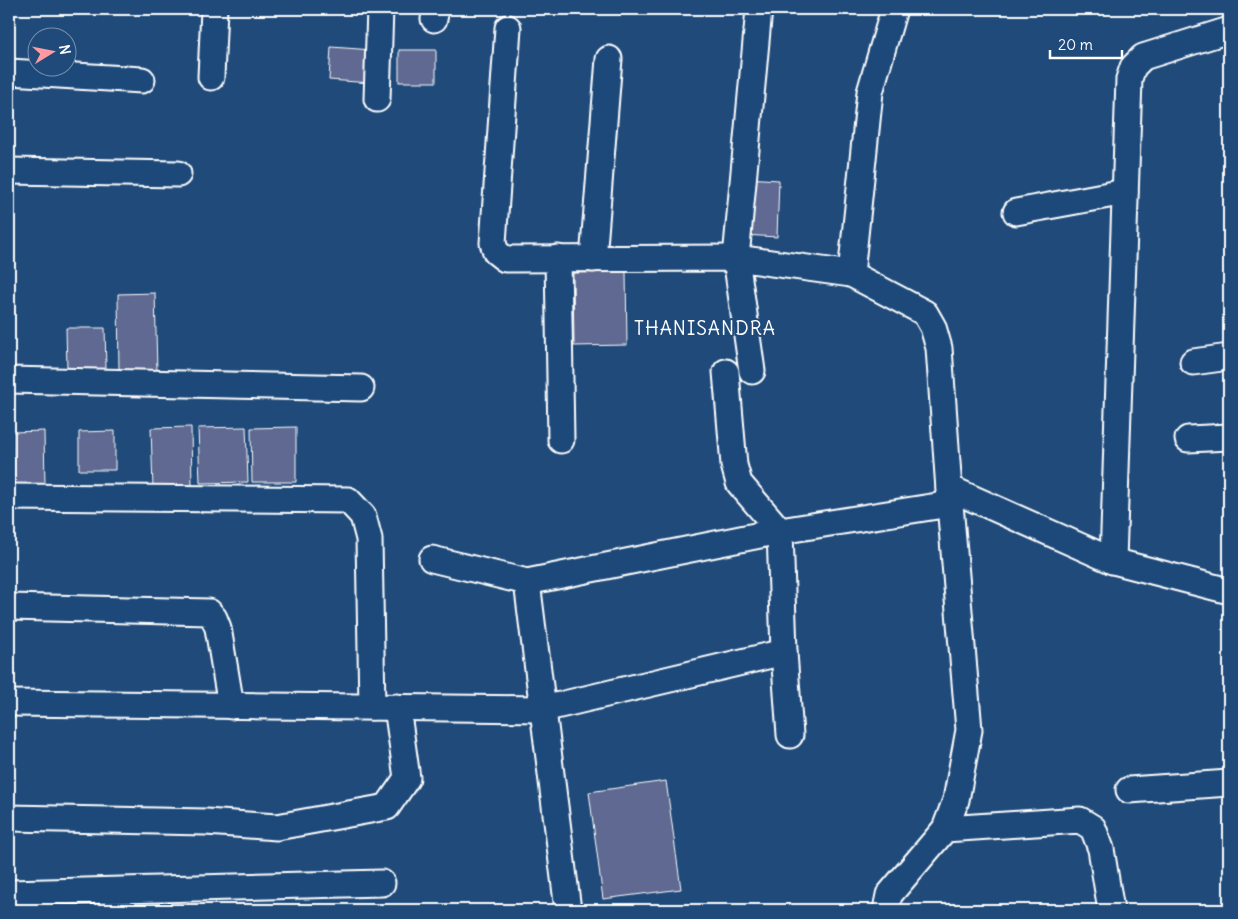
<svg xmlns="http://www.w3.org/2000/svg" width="1238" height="919" viewBox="0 0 1238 919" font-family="Delius,sans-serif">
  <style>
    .building { fill: #5f6991; stroke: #fff }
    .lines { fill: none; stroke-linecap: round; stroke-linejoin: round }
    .street-casing { stroke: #fff; stroke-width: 29 }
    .street { stroke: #1f4a7a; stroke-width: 25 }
    .labels { text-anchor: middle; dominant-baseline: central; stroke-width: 4; stroke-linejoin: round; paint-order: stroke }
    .quarter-label { font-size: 19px; letter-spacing: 1px; fill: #fff; stroke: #1f4a7a }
  </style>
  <rect width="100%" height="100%" fill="#1f4a7a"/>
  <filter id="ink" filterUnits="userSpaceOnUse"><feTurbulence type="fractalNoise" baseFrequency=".02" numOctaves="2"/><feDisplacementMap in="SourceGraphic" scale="10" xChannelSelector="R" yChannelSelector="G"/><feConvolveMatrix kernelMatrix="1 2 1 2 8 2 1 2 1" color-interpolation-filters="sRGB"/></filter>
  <g filter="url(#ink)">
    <g class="building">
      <polygon points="331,47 373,50 371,83 329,80"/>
      <rect x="399" y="50" width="37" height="32"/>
      <polygon points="746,178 779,180 777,237 744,235"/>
      <polygon points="626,272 627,345 574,346 573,273"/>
      <polygon points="155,293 157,370 119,371 118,294"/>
      <polygon points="66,328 105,328 106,369 67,369"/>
      <polygon points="191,427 192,488 153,489 151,428"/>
      <polygon points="246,427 248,482 200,483 198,428"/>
      <polygon points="296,427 296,482 252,482 251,428"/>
      <polygon points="44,431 45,486 13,487 12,432"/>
      <polygon points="115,431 115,470 79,470 79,432"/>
      <polygon points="666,781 681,889 603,899 589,792"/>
    </g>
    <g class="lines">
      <defs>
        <g id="street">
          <polyline points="434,19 436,9"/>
          <polyline points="508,28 493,243 496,252 505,259 736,258 851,274"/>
          <polyline points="9,72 142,80"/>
          <polyline points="211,77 214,9"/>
          <polyline points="377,99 380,9"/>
          <polyline points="9,171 178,174"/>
          <polyline points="1016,212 1125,192"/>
          <polyline points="558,258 561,440"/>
          <polyline points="593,259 609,59"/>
          <polyline points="1193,362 1229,357"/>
          <polyline points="752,371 736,258 759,9"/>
          <polyline points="9,380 361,388"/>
          <polyline points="1188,439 1229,437"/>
          <polyline points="949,488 1113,561 1229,591"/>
          <polyline points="9,497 348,500 363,516 369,539 372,707"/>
          <polyline points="432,559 527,582"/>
          <polyline points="1113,561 1129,79 1133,67 1143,57 1229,30"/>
          <polyline points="9,607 209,612 214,618 218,628 231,706"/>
          <polyline points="9,703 543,709 784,652"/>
          <polyline points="790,735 784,652 780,531 950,504"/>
          <polyline points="1129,790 1229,783"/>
          <polyline points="9,818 206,822 277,827 387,807 407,778 397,707"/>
          <polyline points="945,829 1080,820 1093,828 1101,849 1111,910"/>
          <polyline points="9,893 382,883"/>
          <polyline points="568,910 527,582 780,531 739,483 734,465 726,372"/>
          <polyline points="886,910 889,895 945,829 956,800 969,730 950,504 939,348 933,327 925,313 851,274 870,92 894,9"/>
        </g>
      </defs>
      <use href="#street" class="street-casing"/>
      <use href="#street" class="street"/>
    </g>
  </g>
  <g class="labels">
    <g class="quarter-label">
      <text x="705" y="328">THANISANDRA</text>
    </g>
  </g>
  <rect width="1238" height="919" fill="none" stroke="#1f4a7a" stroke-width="30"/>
  <rect x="15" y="15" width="1208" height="889" fill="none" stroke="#fff" stroke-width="2" filter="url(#ink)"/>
  <g transform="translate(52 52) rotate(80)"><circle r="24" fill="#1f4a7a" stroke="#7992af"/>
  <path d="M0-4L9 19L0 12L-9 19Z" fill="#ff9aa2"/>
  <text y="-8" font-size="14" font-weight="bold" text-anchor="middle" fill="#ffffff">N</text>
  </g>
  <path d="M1050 50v8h72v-8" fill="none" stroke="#ffffff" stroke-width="2.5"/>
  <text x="1058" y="50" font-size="15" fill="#ffffff" stroke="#1f4a7a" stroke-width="4" paint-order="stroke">20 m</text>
</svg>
